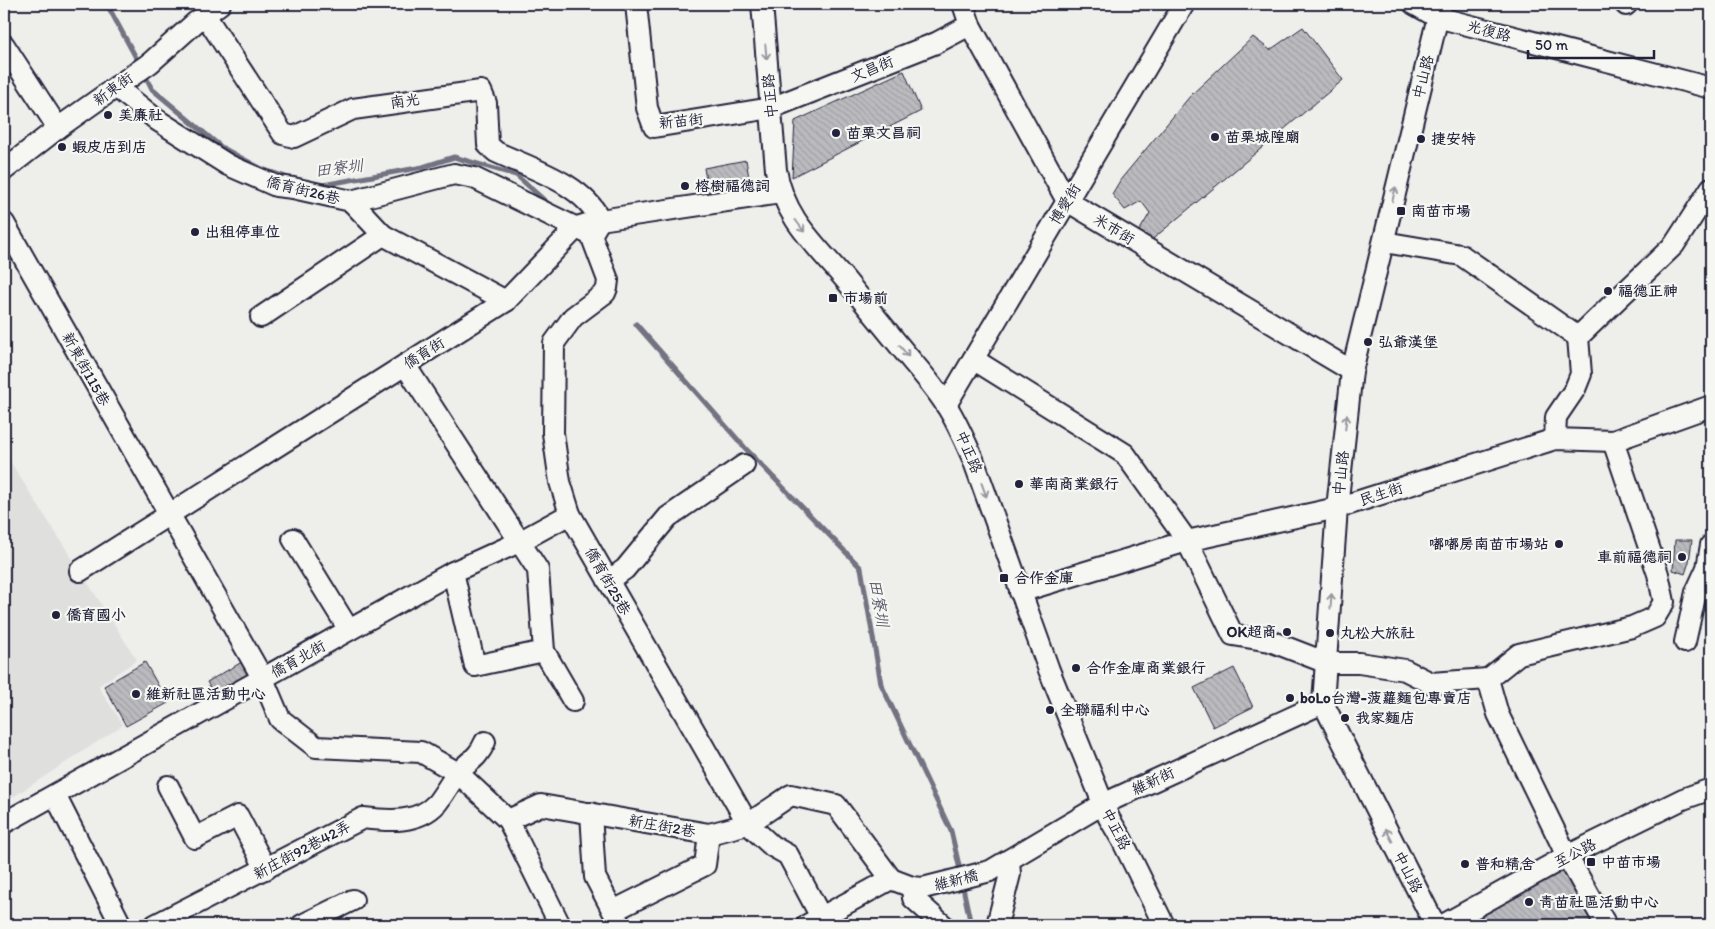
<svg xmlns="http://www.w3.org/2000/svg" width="1715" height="929" viewBox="0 0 1715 929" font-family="Itim,'LXGW WenKai TC',sans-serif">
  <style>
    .built { fill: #dfdfde }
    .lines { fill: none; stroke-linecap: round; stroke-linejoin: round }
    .stream { stroke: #727281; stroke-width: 5 }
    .building { fill: url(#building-back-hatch); stroke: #22223b }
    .minor-casing { stroke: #22223b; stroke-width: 24 }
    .minor { stroke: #f6f6f2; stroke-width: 20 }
    .oneway { stroke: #9797a0 }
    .poi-dot { fill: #22223b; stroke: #f6f6f2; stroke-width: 2 }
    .labels { text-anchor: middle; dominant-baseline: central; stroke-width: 4.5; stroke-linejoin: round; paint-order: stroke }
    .street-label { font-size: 15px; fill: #22223b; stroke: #f6f6f2 }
    .poi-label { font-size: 15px; font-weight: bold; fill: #22223b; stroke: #f6f6f2; text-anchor: start }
    .water-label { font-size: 16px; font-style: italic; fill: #575769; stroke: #f6f6f2 }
  </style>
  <defs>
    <pattern id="building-back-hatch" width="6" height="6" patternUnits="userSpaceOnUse" patternTransform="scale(1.25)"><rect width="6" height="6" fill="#bbbbbf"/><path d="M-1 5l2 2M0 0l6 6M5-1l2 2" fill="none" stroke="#a0a0a5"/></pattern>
  </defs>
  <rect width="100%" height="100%" fill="#eeeeeb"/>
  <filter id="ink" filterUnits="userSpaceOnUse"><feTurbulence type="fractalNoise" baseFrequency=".02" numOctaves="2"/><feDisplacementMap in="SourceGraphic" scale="10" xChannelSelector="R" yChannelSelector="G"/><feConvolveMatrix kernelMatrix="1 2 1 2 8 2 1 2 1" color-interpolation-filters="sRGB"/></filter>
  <g filter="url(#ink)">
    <polygon class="built" points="4,452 137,660 98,686 123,725 4,803"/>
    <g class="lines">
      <g class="stream">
        <polyline points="109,4 109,8 140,65"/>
        <polyline points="144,73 152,89 221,147 262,169 292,179"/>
        <polyline points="317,186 423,167 454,157 516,175 551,206"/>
        <polyline points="636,324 746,449 861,568 881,684 951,831 961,874"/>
        <polyline points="962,883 971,925"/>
      </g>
    </g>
    <g class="building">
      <polygon points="1303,27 1343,80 1148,243 1138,233 1150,213 1141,201 1125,210 1112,194 1121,179 1191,95 1253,37 1270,50"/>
      <polygon points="904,71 921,111 792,177 795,121"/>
      <polygon points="746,160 751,189 709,197 704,168"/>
      <polygon points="1675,540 1692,540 1689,562 1685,574 1673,570"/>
      <polygon points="249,658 255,670 214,694 207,682"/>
      <polygon points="145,662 168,703 126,726 104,686"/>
      <polygon points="1234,668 1253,707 1213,727 1194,688"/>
      <polygon points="1567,864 1596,925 1472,925 1476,911"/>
    </g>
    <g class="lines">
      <defs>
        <g id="minor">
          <polyline points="636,4 647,108 654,127 771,108 936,43 970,25"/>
          <path d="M762,4L776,170C785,221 817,245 848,283C869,309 890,334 911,360C923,374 936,389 946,405C957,422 965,441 973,459L1049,670L1109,818L1122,840L1164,925"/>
          <polyline points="963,4 970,25 1067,201 1352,371"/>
          <polyline points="1414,4 1437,17 1711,88"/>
          <polyline points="1626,5 1627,4"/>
          <path d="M205,15L283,134L294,137L353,109L481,91L486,103L488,145L496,152C530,168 584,184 600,220L591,235L608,280L607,288L605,293L573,317L554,343L553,433L560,482L570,514L748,824L772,846L788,855L821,917"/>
          <polyline points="4,45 58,128"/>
          <polyline points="116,87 157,120 228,165 276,186 293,188 351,201 454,174 474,178 587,233"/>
          <polyline points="4,170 58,128 150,63 196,22 220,4"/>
          <polyline points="351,201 383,235"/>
          <polyline points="4,223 263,679 280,719 316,747 421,752 458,773 508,820 560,925"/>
          <polyline points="1384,242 1461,255 1578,337"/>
          <polyline points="261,317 383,235 506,301"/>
          <polyline points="1578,337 1674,245 1711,188"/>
          <polyline points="973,359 1125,454 1187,541 1233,635 1270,641 1327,663 1359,663 1405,670 1431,683 1488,679"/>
          <polyline points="405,365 538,570 544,651 573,701"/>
          <polyline points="946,405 1184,4"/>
          <polyline points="1555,439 1556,417 1575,389 1581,374 1578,337"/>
          <polyline points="293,539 349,630"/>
          <polyline points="80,571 506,301 577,227 600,220 781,193"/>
          <polyline points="453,572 475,666 544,651"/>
          <polyline points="608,581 625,569 668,517 744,465"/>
          <polyline points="1020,592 1187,541 1337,508 1555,439 1613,441 1711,406"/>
          <polyline points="1685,642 1696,592 1707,568 1711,545"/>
          <polyline points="168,786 195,838 238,816 266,869"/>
          <polyline points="55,795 121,925"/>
          <polyline points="591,813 595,877 620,925"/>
          <polyline points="508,820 541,805 709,834 748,824 791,795 836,805 891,879"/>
          <polyline points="4,823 453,572 519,542 570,514"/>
          <polyline points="912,887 913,898 943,925"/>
          <polyline points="621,907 705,865 709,834"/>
          <path d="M155,925L363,818C388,821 418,824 437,803C444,794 450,783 457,774C469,760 477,760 485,742"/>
          <polyline points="302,925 353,900"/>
          <polyline points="807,925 891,879 912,887 923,888 990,871 1103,804 1323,703"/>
          <polyline points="997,925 1010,874 1009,860"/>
          <polyline points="1435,925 1323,703 1337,508 1352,371 1441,4"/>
          <polyline points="1443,925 1567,856 1683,799 1711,789"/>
          <polyline points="1606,925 1567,856 1498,714 1488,679 1519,654 1632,627 1655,617 1664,602 1658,574 1613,441"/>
        </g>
      </defs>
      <use href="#minor" class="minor-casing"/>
      <use href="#minor" class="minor"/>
    </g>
    <defs><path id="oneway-shaft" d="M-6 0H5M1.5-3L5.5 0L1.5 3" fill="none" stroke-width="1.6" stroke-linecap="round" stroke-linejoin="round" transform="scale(1.25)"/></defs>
    <g class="oneway">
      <use href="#oneway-shaft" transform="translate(766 52) rotate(85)"/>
      <use href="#oneway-shaft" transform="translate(1394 194) rotate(-77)"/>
      <use href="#oneway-shaft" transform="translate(800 226) rotate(53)"/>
      <use href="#oneway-shaft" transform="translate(904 351) rotate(51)"/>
      <use href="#oneway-shaft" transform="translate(1346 422) rotate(-84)"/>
      <use href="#oneway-shaft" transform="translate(984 490) rotate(70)"/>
      <use href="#oneway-shaft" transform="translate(1331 601) rotate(-86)"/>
      <use href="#oneway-shaft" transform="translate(1389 835) rotate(-117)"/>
    </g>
  </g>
  <g class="poi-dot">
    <circle cx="108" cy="115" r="5"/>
    <circle cx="836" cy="133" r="5"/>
    <circle cx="1215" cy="137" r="5"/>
    <circle cx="1421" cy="139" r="5"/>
    <circle cx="62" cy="147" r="5"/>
    <circle cx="685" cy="186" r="5"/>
    <rect x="1396" y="206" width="10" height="10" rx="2.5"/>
    <circle cx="195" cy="232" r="5"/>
    <circle cx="1608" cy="291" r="5"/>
    <rect x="828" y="293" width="10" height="10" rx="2.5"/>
    <circle cx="1368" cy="342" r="5"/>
    <circle cx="1019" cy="484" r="5"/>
    <circle cx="1559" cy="544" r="5"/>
    <circle cx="1682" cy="557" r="5"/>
    <rect x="999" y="573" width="10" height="10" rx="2.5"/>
    <circle cx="56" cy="615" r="5"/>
    <circle cx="1287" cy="632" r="5"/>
    <circle cx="1330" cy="633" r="5"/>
    <circle cx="1076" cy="668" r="5"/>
    <circle cx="136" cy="694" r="5"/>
    <circle cx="1290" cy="698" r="5"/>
    <circle cx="1050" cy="710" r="5"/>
    <circle cx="1345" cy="718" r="5"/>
    <rect x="1586" y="857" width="10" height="10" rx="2.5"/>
    <circle cx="1465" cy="864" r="5"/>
    <circle cx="1529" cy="902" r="5"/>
  </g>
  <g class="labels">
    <g class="street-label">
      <text transform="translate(1489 31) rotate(15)">光復路</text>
      <text transform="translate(872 69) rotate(-22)">文昌街</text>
      <text transform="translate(1423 77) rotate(-76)">中山路</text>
      <text transform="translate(113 89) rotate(-36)">新東街</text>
      <text transform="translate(770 96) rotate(-95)">中正路</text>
      <text transform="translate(405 101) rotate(-8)">南光</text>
      <text transform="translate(681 121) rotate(-6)">新苗街</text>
      <text transform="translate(303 190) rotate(14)">僑育街26巷</text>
      <text transform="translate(1065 204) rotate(-59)">博愛街</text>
      <text transform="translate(1114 229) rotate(31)">米市街</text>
      <text transform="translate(424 353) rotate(-32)">僑育街</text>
      <text transform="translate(86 369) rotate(61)">新東街115巷</text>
      <text transform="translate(969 452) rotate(67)">中正路</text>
      <text transform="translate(1341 473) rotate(-84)">中山路</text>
      <text transform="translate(1381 494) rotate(-18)">民生街</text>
      <text transform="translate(608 581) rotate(60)">僑育街25巷</text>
      <text transform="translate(298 659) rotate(-29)">僑育北街</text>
      <text transform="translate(1153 781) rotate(-25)">維新街</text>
      <text transform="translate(662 826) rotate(10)">新庄街2巷</text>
      <text transform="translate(1116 829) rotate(63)">中正路</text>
      <text transform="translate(302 850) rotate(-28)">新庄街92巷42弄</text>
      <text transform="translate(1575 853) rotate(-27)">至公路</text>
      <text transform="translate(1408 872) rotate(63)">中山路</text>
      <text transform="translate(956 880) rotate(-14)">維新橋</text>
    </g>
    <g class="poi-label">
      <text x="118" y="115">美廉社</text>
      <text x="846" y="133">苗栗文昌祠</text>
      <text x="1225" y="137">苗栗城隍廟</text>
      <text x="1431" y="139">捷安特</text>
      <text x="72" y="147">蝦皮店到店</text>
      <text x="695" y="186">榕樹福德詞</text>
      <text x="1411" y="211">南苗市場</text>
      <text x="205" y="232">出租停車位</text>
      <text x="1618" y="291">福德正神</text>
      <text x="843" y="298">市場前</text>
      <text x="1378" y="342">弘爺漢堡</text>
      <text x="1029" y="484">華南商業銀行</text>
      <text x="1549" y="544" text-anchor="end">嘟嘟房南苗市場站</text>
      <text x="1672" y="557" text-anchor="end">車前福德祠</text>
      <text x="1014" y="578">合作金庫</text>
      <text x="66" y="615">僑育國小</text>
      <text x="1277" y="632" text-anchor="end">OK超商</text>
      <text x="1340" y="633">丸松大旅社</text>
      <text x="1086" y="668">合作金庫商業銀行</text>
      <text x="146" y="694">維新社區活動中心</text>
      <text x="1300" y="698">boLo台灣-菠蘿麵包專賣店</text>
      <text x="1060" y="710">全聯福利中心</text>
      <text x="1355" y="718">我家麵店</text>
      <text x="1601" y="862">中苗市場</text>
      <text x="1475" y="864">普和精舍</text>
      <text x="1539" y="902">青苗社區活動中心</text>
    </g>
    <g class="water-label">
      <text transform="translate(339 168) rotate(-7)">田寮圳</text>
      <text transform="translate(879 603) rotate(80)">田寮圳</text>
    </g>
  </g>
  <rect width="1715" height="929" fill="none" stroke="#f6f6f2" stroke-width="20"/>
  <rect x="10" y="10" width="1695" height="909" fill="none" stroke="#22223b" stroke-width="2" filter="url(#ink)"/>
  <path d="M1528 50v8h126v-8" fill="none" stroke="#22223b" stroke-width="2.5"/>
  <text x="1535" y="50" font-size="15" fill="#22223b" stroke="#f6f6f2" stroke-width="4" paint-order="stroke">50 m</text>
</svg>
